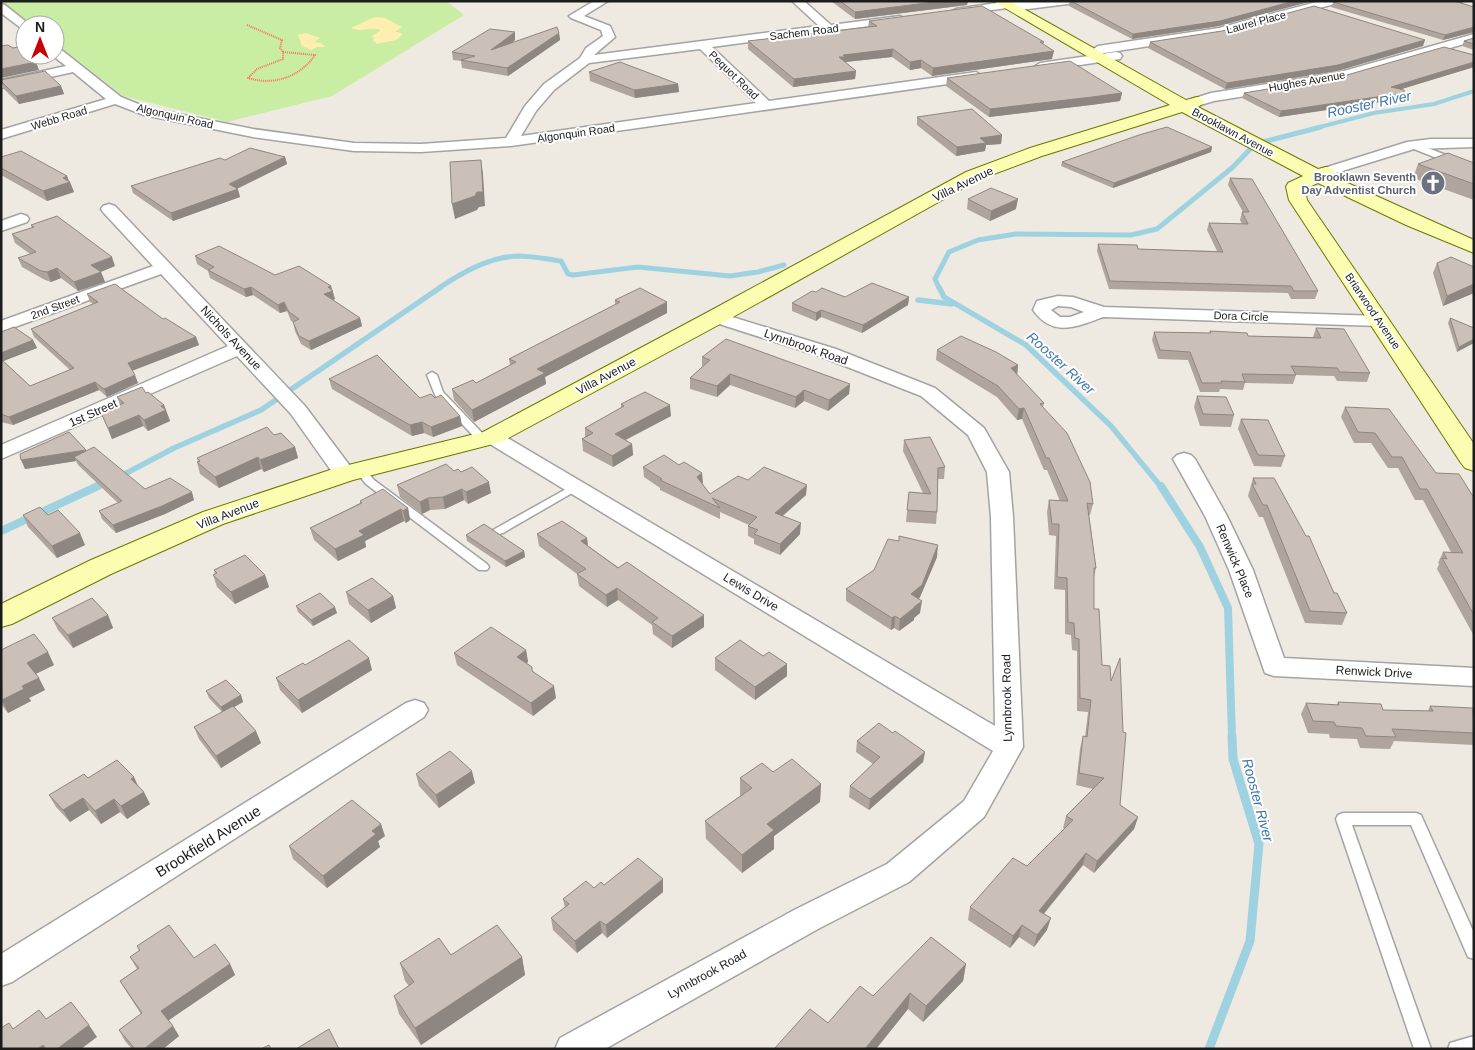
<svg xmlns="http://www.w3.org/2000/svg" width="1475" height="1050" viewBox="0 0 1475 1050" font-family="Helvetica,sans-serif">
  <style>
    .grass { fill: #c8eda3 }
    .sand { fill: #ffeeaf }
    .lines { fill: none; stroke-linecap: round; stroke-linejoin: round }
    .stream-far4 { stroke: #9ed2e0; stroke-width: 4 }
    .stream-far3 { stroke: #9ed2e0; stroke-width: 5 }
    .stream-far2 { stroke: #9ed2e0; stroke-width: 5.5 }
    .stream-far1 { stroke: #9ed2e0; stroke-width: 8 }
    .stream { stroke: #9ed2e0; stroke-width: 9 }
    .lane-casing { stroke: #a3a3a3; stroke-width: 3 }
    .street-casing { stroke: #a3a3a3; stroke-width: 3 }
    .secondary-casing { stroke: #6c7700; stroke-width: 2 }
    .path { stroke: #ff7062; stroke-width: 2; stroke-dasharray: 1 1; stroke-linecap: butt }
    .lane { fill: #fff; fill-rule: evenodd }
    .street { fill: #fff; fill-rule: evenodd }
    .secondary { fill: #fbfeb0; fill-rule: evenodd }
    .wall { fill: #afa59d }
    .shaded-wall { fill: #8e8680 }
    .building { fill: #cbc0b7; stroke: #8e8680 }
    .labels { text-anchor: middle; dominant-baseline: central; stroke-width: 4; stroke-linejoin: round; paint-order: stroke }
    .far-street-label { font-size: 11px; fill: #1c1c1c; stroke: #fff }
    .far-worship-label { font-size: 11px; font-weight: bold; fill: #5b616d; stroke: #fff; text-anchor: end }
    .street-label { font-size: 12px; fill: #1c1c1c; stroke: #fff }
    .water-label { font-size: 14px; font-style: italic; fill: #4077aa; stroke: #fff }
    .near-street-label { font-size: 15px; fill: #1c1c1c; stroke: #fff }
  </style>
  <rect width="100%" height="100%" fill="#efeae1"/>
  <polygon class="grass" points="2,1 446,1 464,15 332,96 227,122 123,96 55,43 55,25 32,25"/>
  <g class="sand">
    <path d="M375,17L385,18L402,27L395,32L402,33V35L396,40L377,44L373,41L374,37H371L381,30C371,26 361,33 351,28C359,24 366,21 375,17Z"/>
    <polygon points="306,33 320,38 314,42 321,43 325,47 317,47 311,50 302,46 298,35"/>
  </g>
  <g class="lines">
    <polyline class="stream-far4" points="1316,128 1374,113 1434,104 1474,91"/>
    <g class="stream-far3">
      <path d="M439,288C463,272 489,257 518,256C532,256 547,259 561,261L568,274L573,275L638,267L730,276L758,272L784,265"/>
      <polyline points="939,288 935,279 949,252 978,240 1016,234 1131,235 1157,229 1233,167 1255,144 1321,127"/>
    </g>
    <g class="stream-far2">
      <polyline points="939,287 944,297 1026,345 1111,426 1162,488"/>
      <polyline points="918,300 952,304"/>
      <polyline points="119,477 174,448 261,410 441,287"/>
      <polyline points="96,488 108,482"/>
    </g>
    <g class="stream-far1">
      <polyline points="1161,486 1200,547 1228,608 1232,738"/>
      <polyline points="1,531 98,486"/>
    </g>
    <polyline class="stream" points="1209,1049 1250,941 1259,844 1233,759 1232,736"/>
    <defs>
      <g id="lane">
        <polygon points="1409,143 1415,143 1474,166 1474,170 1459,167 1409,147"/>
        <polygon points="432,372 437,375 443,392 486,437 487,439 486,441 478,441 435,395 427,375"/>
        <polygon points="360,467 364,468 374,480 487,564 489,567 487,570 479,570 366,484 355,470"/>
        <polygon points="575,484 580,487 579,489 503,533 499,534 493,530"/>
        <polygon points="1343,813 1416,813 1421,815 1474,933 1474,959 1468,957 1411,825 1352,825 1431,1049 1414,1049 1336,819 1338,815"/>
        <polygon points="1474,1036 1474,1049 1448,1049 1450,1043"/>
      </g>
      <g id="street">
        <path d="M594,1H608L584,16L610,26L615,37L594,55L819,26L792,1H804L831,25L900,16L906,19L900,22L712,47L769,101L976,72L982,76L976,80L511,146L421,152L354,151L253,137L144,115L115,104L1,139V130L106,99L73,72L1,88V80L66,66L52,55H55V47L59,48L121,97L148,108L253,129L354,143L421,144L506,138L525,106L544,84L580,58L586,48L603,36L601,30L571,18L569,16ZM700,49L756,103L521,136L536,111L554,90L589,63Z"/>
        <polygon points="1010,1 1073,1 1068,4 1012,11 1007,8 956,15 950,12 956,9"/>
        <polygon points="1320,1 1339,1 1338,3 1220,35 1098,54 1092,50 1098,46 1219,28"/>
        <polygon points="1,4 5,5 30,25 25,25 25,29 21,28 1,13"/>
        <polygon points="1474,34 1474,41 1338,81 1214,101 1197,106 1190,102 1192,99 1211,93 1337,73"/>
        <polygon points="1116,52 1120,53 1122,56 1120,59 1040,71 1034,67 1040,63"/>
        <polygon points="1431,139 1474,139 1474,147 1414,149 1326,176 1321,175 1319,172 1321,169 1407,142"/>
        <polygon points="109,204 115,206 305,406 356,474 353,479 345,480 337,479 291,414 237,356 1,459 1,445 228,346 161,274 1,332 1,321 153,266 103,212 101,209 103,206"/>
        <polygon points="21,214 27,216 29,219 27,222 1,231 1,221"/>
        <path d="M1058,296L1073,297L1104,307L1380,316L1386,317L1389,321L1386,325L1380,326L1103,317C1076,327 1053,338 1033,310L1037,301ZM1058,306L1071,307L1084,312L1070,317H1060L1051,310Z"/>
        <polygon points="716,312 836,349 935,388 984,428 1009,472 1013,517 1023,747 984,817 909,882 818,929 605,1049 555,1049 560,1038 796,909 887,864 964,801 993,751 485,441 482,437 485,433 492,431 499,433 995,726 991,517 987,472 968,435 921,396 822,357 710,321 707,317 710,313"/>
        <polygon points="1184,453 1191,455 1195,459 1227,516 1253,570 1284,658 1474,668 1474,686 1274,676 1265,673 1229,570 1205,516 1173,459 1177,455"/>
        <polygon points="415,700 424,703 428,710 424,717 12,982 1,986 1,954 406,703"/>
      </g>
      <polygon id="secondary" points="993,1 1010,1 1186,100 1197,97 1203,99 1205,102 1198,107 1318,169 1326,167 1332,168 1335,172 1332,176 1474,240 1474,253 1406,225 1318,183 1305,189 1307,200 1474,444 1474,471 1465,468 1461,463 1289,200 1286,187 1288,183 1303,176 1182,112 1042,156 978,180 724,322 501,442 353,480 223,524 111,574 12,624 1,627 1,604 91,560 203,512 336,468 483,432 708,312 966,172 1030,148 1170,105"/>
    </defs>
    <use href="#lane" class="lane-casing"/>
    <use href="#street" class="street-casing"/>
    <use href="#secondary" class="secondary-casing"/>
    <g class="path">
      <polyline points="247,25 282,40 280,48 283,52"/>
      <path d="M283,52L315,55C300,77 274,86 248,78L257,69L283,59Z"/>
    </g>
    <use href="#lane" class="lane"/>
    <use href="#street" class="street"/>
    <use href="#secondary" class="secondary"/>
  </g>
  <g class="wall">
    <polygon points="831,1 968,1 967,5 855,19"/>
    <polygon points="1070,1 1312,1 1219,26 1132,39 1069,6"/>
    <polygon points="1334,1 1467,1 1460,3 1474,7 1474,32 1443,40 1331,7"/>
    <polygon points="869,21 1044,42 1043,44 1052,59 932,76 921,68 910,70 892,57 845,62 856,71 855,79 793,87 748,49 748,41 868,27"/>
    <polygon points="559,33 560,40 508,76 462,68 461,61 453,60 452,52 515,40 512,43"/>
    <polygon points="1474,38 1474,50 1462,46 1464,41"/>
    <polygon points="1150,42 1423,46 1337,71 1225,89 1148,48"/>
    <polygon points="1474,55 1474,67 1401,89 1402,99 1279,117 1242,98 1244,93"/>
    <polygon points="589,72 678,84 679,92 635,98 590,81"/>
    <polygon points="947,78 1122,93 1120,101 1091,105 989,117 946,86"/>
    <polygon points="1,80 61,86 64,94 19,104 4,89"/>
    <polygon points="917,117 1002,135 1001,144 986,145 985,151 956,156 917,125"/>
    <polygon points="1212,147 1211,152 1113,188 1061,166 1062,162"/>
    <polygon points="1,157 67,176 74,192 47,201 1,175"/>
    <polygon points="285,157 287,164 237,189 240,197 173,221 133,193 131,186"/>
    <polygon points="1474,163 1474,200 1413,178 1418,164"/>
    <polygon points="1230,178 1318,291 1315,299 1291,299 1288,293 1109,289 1097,251 1098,244 1138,249 1217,251 1207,230 1209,223 1242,224 1240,220 1242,212 1243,212 1228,185"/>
    <polygon points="968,199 1016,209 990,221 967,209"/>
    <polygon points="31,225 115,266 101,272 105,282 78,291 61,278 51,282 45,280 22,267 18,258 30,254 15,243 12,234 32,228"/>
    <polygon points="195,256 275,275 331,286 335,299 333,300 360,318 362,326 311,350 301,344 295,331 293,322 291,321 287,311 280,313 253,295 246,297 210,278 208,271 197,264"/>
    <polygon points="1437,263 1474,267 1474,293 1443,306 1433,273"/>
    <polygon points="816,292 845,297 909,297 908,305 862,333 821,317 816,321 792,311 792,303"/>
    <polygon points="87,294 163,319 196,337 199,345 132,371 138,383 107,397 99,390 13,425 1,422 1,332 33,340 37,348 3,361 30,386 70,370 34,337 31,329 93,304 90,302"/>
    <polygon points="615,300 667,313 545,377 546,384 474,422 454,400 452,389 476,383 510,365 509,359 615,305"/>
    <polygon points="1450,318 1474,328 1457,352 1448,323"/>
    <polygon points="1316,328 1370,373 1367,382 1337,381 1334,376 1296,375 1293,384 1245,383 1243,390 1220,389 1219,392 1200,392 1188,360 1158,359 1152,340 1154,332 1209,333 1210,331 1248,336 1313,337"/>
    <polygon points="937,350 1018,365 1017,375 1044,403 1043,407 1093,504 1090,515 1089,515 1096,568 1094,577 1094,609 1120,805 1138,817 1134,829 1094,873 1083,865 1044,914 1047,930 1034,947 1019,937 1010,948 968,920 970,907 1027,866 1065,829 1063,828 1066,816 1093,789 1076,785 1080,749 1083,736 1085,737 1088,712 1077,711 1077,651 1072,650 1071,635 1065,634 1065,590 1054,589 1056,536 1049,535 1047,512 1049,500 1060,501 1047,470 1044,470 1022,419 1017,420 997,397 936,360"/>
    <polygon points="702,357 850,384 849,394 828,411 804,401 795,408 730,385 717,397 690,389 690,378 702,367"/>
    <polygon points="329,379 420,398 435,398 460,416 462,426 433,437 424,433 412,436 332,389"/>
    <polygon points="146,393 164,405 170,421 148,431 143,426 112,439 101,413 120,405 117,397"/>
    <polygon points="1197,396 1234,415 1231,427 1200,426 1194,407"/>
    <polygon points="621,404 671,416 626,440 632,444 633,455 613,467 583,451 582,439 585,437 585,428 621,408"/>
    <polygon points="1345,407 1436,473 1474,498 1474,636 1437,569 1439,564 1438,563 1443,552 1451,552 1423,500 1415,500 1398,468 1388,468 1371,443 1354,443 1341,417"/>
    <polygon points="1241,419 1285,456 1281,467 1254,466 1238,429"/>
    <polygon points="274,435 295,447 298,458 264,472 261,469 219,488 200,474 197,462 198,461 197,458"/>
    <polygon points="904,440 945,467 944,479 938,479 937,512 936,524 906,522 909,492 923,493 903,451"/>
    <polygon points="86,451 145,489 194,500 165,514 116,533 102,519 99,511 118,503 78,465 76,461 25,469"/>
    <polygon points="679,465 702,473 702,484 710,494 748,480 806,495 783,516 800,534 780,555 754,544 754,539 748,536 748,526 749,525 720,512 720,519 660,490 660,488 644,477 643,467"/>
    <polygon points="454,471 461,472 491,493 468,504 464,500 445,509 430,510 422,514 400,497 397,485"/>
    <polygon points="1253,478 1334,593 1347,613 1342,625 1305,623 1263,517 1259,517 1248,496"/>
    <polygon points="360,501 408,508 410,520 406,523 404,521 365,541 366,547 338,561 314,540 310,528 360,503"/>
    <polygon points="23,515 48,515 85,545 57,558 28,527"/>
    <polygon points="537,534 587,538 588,546 704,627 672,648 653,634 652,625 618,600 607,607 579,586 577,574 539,546"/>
    <polygon points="466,535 524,551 525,557 506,567 467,541"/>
    <polygon points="937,557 920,597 919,599 920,613 914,618 914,620 899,631 894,628 891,630 846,601 846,589"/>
    <polygon points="214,570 265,575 269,587 235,604 217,587 213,575 215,574"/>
    <polygon points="346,592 393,596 396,608 371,623 349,604"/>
    <polygon points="296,606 337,613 313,626 298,612"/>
    <polygon points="108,615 113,628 73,648 58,630 52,618"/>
    <polygon points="1,650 54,665 36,674 45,690 29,698 31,701 8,713 1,704"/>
    <polygon points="526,650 528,662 526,663 556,698 533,716 457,665 454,653"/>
    <polygon points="763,656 787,676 755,700 715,670 715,658"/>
    <polygon points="305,665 372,670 302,713 280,690 276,678"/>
    <polygon points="206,691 241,695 243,702 234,707 261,743 221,768 199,739 194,727 222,712 209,698"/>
    <polygon points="1338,702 1383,710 1428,711 1430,706 1474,709 1474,745 1394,741 1390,749 1360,748 1357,739 1330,738 1329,734 1308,733 1301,714 1306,703 1337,705"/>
    <polygon points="893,733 925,752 923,762 869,810 849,797 850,786 873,764 856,752 857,741"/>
    <polygon points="773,772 821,784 820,802 774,836 774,849 742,873 706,839 705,821 740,796 740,778"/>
    <polygon points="416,774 475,783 439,808 419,786"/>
    <polygon points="88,778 138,785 150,804 127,819 120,812 101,824 89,810 70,822 56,807 49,795"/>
    <polygon points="385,836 378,841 380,847 327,888 293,859 289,846"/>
    <polygon points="604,885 663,892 607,938 602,933 577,953 553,930 551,918 565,908 563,899"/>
    <polygon points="137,946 194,958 230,964 235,975 169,1020 179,1036 163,1049 132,1049 125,1041 119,1030 141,1014 126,991 120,981 137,969 130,957 139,951"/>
    <polygon points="451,955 522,957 525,975 421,1045 399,1014 394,996 409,986 405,981 400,963"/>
    <polygon points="966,964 963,981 923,1022 908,1009 876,1049 774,1049 828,1023 873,996"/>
  </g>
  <g class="shaded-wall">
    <polygon points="942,1 968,1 967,5 855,19 855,12"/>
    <polygon points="1294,1 1312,1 1219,26 1132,39 1133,34"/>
    <polygon points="1452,1 1467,1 1450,6"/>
    <polygon points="1474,27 1474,32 1443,40 1445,35"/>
    <polygon points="515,32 515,40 492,58 491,50"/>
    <polygon points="559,33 560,40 508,76 507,68"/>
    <polygon points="1425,40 1423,46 1337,71 1225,89 1227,83"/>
    <polygon points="893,49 892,57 845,62 839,57 843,55"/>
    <polygon points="1054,51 1052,59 932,76 933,68"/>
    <polygon points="921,60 921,68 910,70 910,62"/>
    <polygon points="36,62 39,70 1,78 1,69"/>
    <polygon points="1474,62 1474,67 1389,93 1391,87"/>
    <polygon points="856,71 855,79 793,87 794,79"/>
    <polygon points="678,84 679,92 635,98 634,90"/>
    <polygon points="61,86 64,94 19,104 16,96"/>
    <polygon points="1122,93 1120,101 1091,105 989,117 990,109"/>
    <polygon points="1404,93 1402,99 1279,117 1281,111"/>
    <polygon points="1002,135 1001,144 986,145 985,151 956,156 957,147 980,138"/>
    <polygon points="1212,147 1211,152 1113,188 1114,183"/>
    <polygon points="285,157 287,164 232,191 238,189 240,197 173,221 171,213"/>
    <polygon points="481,160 483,174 485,206 479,207 477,210 455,219 452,204"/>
    <polygon points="67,176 69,183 70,182 74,192 47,201 43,191"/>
    <polygon points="1018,199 1016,209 990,221 991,211"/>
    <polygon points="112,257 115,266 95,274 91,265"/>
    <polygon points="57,268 61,278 51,282 47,272"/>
    <polygon points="101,272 105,282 78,291 74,282"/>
    <polygon points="1474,284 1474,293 1443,306 1447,296"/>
    <polygon points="331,286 335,299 326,303 324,294 328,287"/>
    <polygon points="251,287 253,295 246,297 244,289"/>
    <polygon points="909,297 908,305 862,333 863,325"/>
    <polygon points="284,302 287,311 280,313 278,305"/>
    <polygon points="667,302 667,313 545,377 546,384 474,422 472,410 537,369"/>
    <polygon points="821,310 821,317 816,321 816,313"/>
    <polygon points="360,318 362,326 311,350 309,341"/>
    <polygon points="196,337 199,345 131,371 128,363"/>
    <polygon points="1474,339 1474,343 1457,352 1459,347"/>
    <polygon points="33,340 37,348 1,362 1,353"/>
    <polygon points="1018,365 1017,376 1011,368"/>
    <polygon points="730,374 730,385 717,397 717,386"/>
    <polygon points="135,375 138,383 107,397 104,389"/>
    <polygon points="95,382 99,390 13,425 9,417"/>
    <polygon points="850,384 849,394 828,411 829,400"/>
    <polygon points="804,390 804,401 795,408 796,397"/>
    <polygon points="164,405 170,421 148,431 144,420 161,406"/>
    <polygon points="670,405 671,416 615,445 615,434"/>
    <polygon points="1024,408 1022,419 1017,420 1019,409"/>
    <polygon points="139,415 143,426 112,439 108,428"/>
    <polygon points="460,416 462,426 433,437 431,427"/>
    <polygon points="422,422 424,433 412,436 410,425"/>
    <polygon points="632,444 633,455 613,467 612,456"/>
    <polygon points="295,447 298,458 264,472 260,460"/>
    <polygon points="86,450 89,459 74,457 76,461 25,469 21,460"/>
    <polygon points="258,457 261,469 219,488 215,477"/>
    <polygon points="702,473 703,483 698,487 697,477"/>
    <polygon points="489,482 491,493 468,504 466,492"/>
    <polygon points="807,485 806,495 774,523 775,513"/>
    <polygon points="462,489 464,500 445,509 443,497"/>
    <polygon points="192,492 194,500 165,514 116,533 113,525"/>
    <polygon points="428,498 430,510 422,514 420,502"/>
    <polygon points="408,508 410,520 406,523 403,511"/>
    <polygon points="401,509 404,521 365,541 366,547 338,561 335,549 359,531"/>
    <polygon points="801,523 800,534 780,555 780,544"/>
    <polygon points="80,533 85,545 57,558 52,546"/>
    <polygon points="587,538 588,550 581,541"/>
    <polygon points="938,545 937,557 920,597 909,606 911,594"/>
    <polygon points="524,551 525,557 506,567 505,561"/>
    <polygon points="265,575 269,587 235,604 231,592"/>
    <polygon points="617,588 618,600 607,607 606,595"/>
    <polygon points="393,596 396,608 371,623 368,610"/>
    <polygon points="922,601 920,613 914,618 914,620 899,631 900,619"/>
    <polygon points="335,607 337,613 313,626 311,620"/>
    <polygon points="108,615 113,628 73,648 68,635"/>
    <polygon points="704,615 704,627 672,648 672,636"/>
    <polygon points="895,616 894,628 891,630 892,618"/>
    <polygon points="526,650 528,662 518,669 517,657"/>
    <polygon points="48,652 54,665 33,675 27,663"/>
    <polygon points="369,658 372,670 302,713 298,700"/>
    <polygon points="787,664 787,676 755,700 755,687"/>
    <polygon points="39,678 45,690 29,698 31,701 8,713 2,700 22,686"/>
    <polygon points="554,686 556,698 533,716 531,703"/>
    <polygon points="241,695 243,702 223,713 221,707"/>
    <polygon points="256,731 261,743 221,768 216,756"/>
    <polygon points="925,752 923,762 869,810 870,799"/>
    <polygon points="472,771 475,783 439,808 436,795"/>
    <polygon points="134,777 140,790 131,779"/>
    <polygon points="821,784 820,802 774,836 774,849 742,873 742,855 767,824"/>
    <polygon points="144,792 150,804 127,819 121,806"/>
    <polygon points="83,798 89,810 70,822 63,810"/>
    <polygon points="114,799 120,812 101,824 95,811"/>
    <polygon points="1138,817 1134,829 1094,873 1097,861"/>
    <polygon points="381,824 385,836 378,841 380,847 327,888 323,876 372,831"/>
    <polygon points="1086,853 1083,865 1036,923 1039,911"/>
    <polygon points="663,879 663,892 607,938 606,925"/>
    <polygon points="1051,918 1047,930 1034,947 1037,935"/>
    <polygon points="600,921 602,933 577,953 575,941"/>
    <polygon points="1022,925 1019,937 1010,948 1013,936"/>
    <polygon points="522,957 525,975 421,1045 415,1028"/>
    <polygon points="230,964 235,975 166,1022 161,1011"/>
    <polygon points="966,964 963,981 923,1022 926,1006"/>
    <polygon points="910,993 908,1009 876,1049 865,1049"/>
    <polygon points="89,1025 97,1037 81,1049 57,1049"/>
    <polygon points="173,1026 179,1036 163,1049 144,1049"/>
    <polygon points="43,1045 45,1049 38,1049"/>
  </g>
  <g class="building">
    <polygon points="840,1 942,1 855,12"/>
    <polygon points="1071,1 1294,1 1220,21 1133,34"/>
    <polygon points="1334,1 1454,1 1474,7 1474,27 1445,35 1333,2"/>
    <polygon points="982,6 1044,42 1040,42 1054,51 933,68 921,60 910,62 893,49 843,55 845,57 839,57 856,71 794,79 748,41 877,26 869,21"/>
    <polygon points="1314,6 1425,40 1338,65 1227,83 1150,42 1222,31"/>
    <polygon points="557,27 559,33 507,68 461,60 475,56 452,52 490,29 515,32 491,50"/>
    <polygon points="1474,38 1474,44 1464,41"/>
    <polygon points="8,45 13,48 18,47 25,53 25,55 28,55 36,62 1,69 1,46"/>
    <polygon points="1444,47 1474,55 1474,62 1391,87 1404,90 1404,93 1281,111 1244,93 1340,77"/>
    <polygon points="1070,61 1122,93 1092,97 990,109 947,78"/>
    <polygon points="620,62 678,84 634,90 589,72"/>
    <polygon points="45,71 61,86 16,96 1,81 1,80"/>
    <polygon points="972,109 1002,135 980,138 986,143 957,147 917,117"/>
    <polygon points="1167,127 1212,147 1114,183 1062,162 1139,135"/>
    <polygon points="250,148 285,157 229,184 238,189 171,213 131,186 220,158 225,160"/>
    <polygon points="21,151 67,176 63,178 70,182 43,191 1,168 1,157"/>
    <polygon points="1448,153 1474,163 1474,184 1418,164"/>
    <polygon points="481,160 483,192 477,192 475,196 452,204 450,162"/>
    <polygon points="1230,178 1252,179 1318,291 1294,291 1291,286 1110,281 1098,244 1137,245 1138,249 1223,252 1209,223 1248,224 1242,212 1249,212"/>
    <polygon points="991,188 1018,199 991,211 968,199"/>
    <polygon points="57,216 112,257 91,265 101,272 74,282 57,268 47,272 41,271 18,258 36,252 12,234 34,227 31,225"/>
    <polygon points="219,246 275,275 299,266 331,286 328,287 333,291 324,294 360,318 309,341 299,336 293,322 299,319 289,312 284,302 278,305 251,287 244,289 208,270 214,267 195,256"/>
    <polygon points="1451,257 1474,267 1474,284 1447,296 1437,263"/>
    <polygon points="872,283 909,297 863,325 821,310 816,313 792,303 812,291 816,292 822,288 845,297"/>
    <polygon points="115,284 163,319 165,318 196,337 128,363 135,375 104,389 95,382 9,417 1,414 1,359 30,386 74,368 31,329 98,302 87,294"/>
    <polygon points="640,288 667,302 537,369 545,373 472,410 452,389 473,380 476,383 516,362 509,359 620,302 615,300"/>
    <polygon points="1450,318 1474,328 1474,339 1459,347"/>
    <polygon points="14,327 33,340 1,353 1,332"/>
    <polygon points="1316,328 1344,329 1370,373 1340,372 1337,368 1291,366 1296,375 1242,374 1245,382 1221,381 1222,383 1202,383 1190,352 1160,350 1154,332 1211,333 1210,331 1247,333 1248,336 1321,338"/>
    <polygon points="961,336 996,352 1018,365 1011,368 1044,403 1040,404 1067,433 1090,482 1093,504 1087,503 1096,568 1094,568 1094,609 1099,609 1102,665 1110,666 1111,681 1120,658 1123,732 1126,733 1120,805 1138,817 1097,861 1086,853 1039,911 1051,918 1037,935 1022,925 1013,936 970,907 1013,858 1027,866 1073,820 1066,816 1104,778 1079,773 1083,736 1087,737 1091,700 1080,698 1079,639 1075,638 1074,623 1068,622 1067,578 1057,577 1059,524 1052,524 1049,500 1068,501 1049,458 1046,458 1024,408 1019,409 998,386 937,350"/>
    <polygon points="726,339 850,384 829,400 804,390 796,397 730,374 717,386 690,378 710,360 702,357"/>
    <polygon points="377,355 420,398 431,394 435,398 441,395 460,416 431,427 422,422 410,425 329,379"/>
    <polygon points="142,387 146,393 148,392 164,405 161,406 166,410 144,420 139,415 108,428 101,413 124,403 117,397"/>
    <polygon points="645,392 670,405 615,434 632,444 612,456 582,439 593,433 585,428 624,406 621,404"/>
    <polygon points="1197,396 1226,397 1234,415 1203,414"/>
    <polygon points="1345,407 1389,409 1436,473 1459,474 1474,498 1474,615 1442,558 1447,559 1443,552 1463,553 1427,489 1420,489 1402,457 1392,457 1375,433 1358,432"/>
    <polygon points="1241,419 1268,420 1285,456 1258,455"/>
    <polygon points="267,427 274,435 281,433 295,447 260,460 258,457 215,477 197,462 200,461 197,458"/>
    <polygon points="69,432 86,450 21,460 20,454"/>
    <polygon points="930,437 945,467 938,468 937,512 907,510 909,492 931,494 904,440"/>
    <polygon points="94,447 145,489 170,478 192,492 162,506 113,525 99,511 122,501 74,457"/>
    <polygon points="664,455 679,465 684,462 702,473 697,477 710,494 738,476 748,480 764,467 807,485 775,513 801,523 780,544 754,534 758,530 748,526 757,517 712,498 720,508 660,480 662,479 643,467"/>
    <polygon points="446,464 454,471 458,469 461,472 472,467 489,482 466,492 462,489 443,497 428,498 420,502 397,485"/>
    <polygon points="1253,478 1274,478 1306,536 1309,536 1334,593 1337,593 1347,613 1310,611 1267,505 1263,505 1252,484 1256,484"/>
    <polygon points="383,489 408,508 403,511 401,509 359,531 364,535 335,549 310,528 362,503 360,501"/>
    <polygon points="40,507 48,515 58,510 80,533 52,546 23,515"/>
    <polygon points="562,521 587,538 581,541 618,568 627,562 704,615 672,636 652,622 658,618 617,588 606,595 577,574 586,569 537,534"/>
    <polygon points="484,524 524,551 505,561 466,535"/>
    <polygon points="899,536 938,545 922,585 911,594 922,601 914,607 915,607 900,619 895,616 892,618 846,589 874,570 888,539 899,541"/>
    <polygon points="245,555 265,575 231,592 213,575 217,573 214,570"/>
    <polygon points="372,578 393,596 368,610 346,592"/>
    <polygon points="320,593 335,607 311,620 296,606"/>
    <polygon points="92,598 108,615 68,635 52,618"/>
    <polygon points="491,627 526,650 517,657 532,667 532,671 554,686 531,703 454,653"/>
    <polygon points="34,634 48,652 27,663 39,678 22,686 24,689 2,700 1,650"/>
    <polygon points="349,640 369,658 298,700 276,678 303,663 305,665"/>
    <polygon points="740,640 763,656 769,652 787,664 755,687 715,658"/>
    <polygon points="226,680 241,695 221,707 206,691"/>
    <polygon points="1338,702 1381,704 1383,710 1433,711 1430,706 1473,708 1474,733 1392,729 1396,737 1366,736 1362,728 1336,726 1334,722 1313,721 1306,703 1339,705"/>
    <polygon points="233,706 256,731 216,756 194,727"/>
    <polygon points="879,723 893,733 895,731 925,752 870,799 850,786 880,757 857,741"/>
    <polygon points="450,751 472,771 436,795 416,774"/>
    <polygon points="792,759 821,784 767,824 774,830 742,855 705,821 752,788 740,778 762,763 773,772"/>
    <polygon points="117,760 134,777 131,779 144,792 121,806 114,799 95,811 83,798 63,810 49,795 84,774 88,778"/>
    <polygon points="352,800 381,824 372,831 376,834 323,876 289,846"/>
    <polygon points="638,858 663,879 606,925 600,921 575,941 551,918 569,904 563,899 586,881 594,888 601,882 604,885"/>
    <polygon points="169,925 194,958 215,944 230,964 161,1011 173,1026 144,1049 135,1049 119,1030 142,1013 120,981 139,968 130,957 140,950 137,946"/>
    <polygon points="497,925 522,957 415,1028 394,996 414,982 400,963 439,938 451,955"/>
    <polygon points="931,937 966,964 926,1006 910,993 865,1049 774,1049 810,1009 828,1023 860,986 873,996"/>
    <polygon points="71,1002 89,1025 57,1049 46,1049 43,1045 38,1049 1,1049 1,1028 9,1023 13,1029 39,1010 46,1019"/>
    <polygon points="329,1029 339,1049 296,1049"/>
    <polygon points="269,1045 271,1049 261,1049"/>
  </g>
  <defs>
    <symbol id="church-disc" viewBox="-11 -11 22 22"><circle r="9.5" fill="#6b7280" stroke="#fff"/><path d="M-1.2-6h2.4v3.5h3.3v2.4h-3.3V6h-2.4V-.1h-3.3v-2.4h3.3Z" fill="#fff"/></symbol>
  </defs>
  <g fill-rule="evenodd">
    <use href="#church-disc" x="1419" y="169" width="28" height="28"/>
  </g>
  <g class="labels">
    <g class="far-street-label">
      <text transform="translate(1256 22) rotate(-15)">Laurel Place</text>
      <text transform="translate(804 32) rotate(-7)">Sachem Road</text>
      <text transform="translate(734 75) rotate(44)">Pequot Road</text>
      <text transform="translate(1307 81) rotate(-10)">Hughes Avenue</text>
      <text transform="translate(175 116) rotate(13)">Algonquin Road</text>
      <text transform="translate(59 118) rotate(-17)">Webb Road</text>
      <text transform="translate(1233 132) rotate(28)">Brooklawn Avenue</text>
      <text transform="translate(576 133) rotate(-8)">Algonquin Road</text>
      <text transform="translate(55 307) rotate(-20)">2nd Street</text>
      <text transform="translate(1373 311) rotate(56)">Briarwood Avenue</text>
      <text transform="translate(1241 316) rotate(2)">Dora Circle</text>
    </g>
    <g class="far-worship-label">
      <text x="1416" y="177">Brooklawn Seventh<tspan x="1416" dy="13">Day Adventist Church</tspan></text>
    </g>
    <g class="street-label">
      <text transform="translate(963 184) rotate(-26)">Villa Avenue</text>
      <text transform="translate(231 338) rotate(47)">Nichols Avenue</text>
      <text transform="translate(806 347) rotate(19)">Lynnbrook Road</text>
      <text transform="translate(606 376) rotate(-28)">Villa Avenue</text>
      <text transform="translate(93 413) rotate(-24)">1st Street</text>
      <text transform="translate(228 514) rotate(-21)">Villa Avenue</text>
      <text transform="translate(1235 561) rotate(67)">Renwick Place</text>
      <text transform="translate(751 592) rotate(31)">Lewis Drive</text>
      <text transform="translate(1374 672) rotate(3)">Renwick Drive</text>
      <text transform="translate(1007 698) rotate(-91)">Lynnbrook Road</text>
      <text transform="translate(707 974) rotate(-29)">Lynnbrook Road</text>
    </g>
    <g class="water-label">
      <text transform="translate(1369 104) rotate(-12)">Rooster River</text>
      <text transform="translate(1061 363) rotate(42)">Rooster River</text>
      <text transform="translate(1258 800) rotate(75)">Rooster River</text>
    </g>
    <g class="near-street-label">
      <text transform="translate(208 841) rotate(-32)">Brookfield Avenue</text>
    </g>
  </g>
  <rect width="1475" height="1050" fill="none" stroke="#1c1c1c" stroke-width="5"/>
  <g transform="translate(40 40)"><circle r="24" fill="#ffffff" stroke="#a4a4a4"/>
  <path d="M0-4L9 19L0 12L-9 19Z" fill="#c90003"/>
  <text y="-8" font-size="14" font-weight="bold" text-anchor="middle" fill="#1c1c1c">N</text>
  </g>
</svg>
